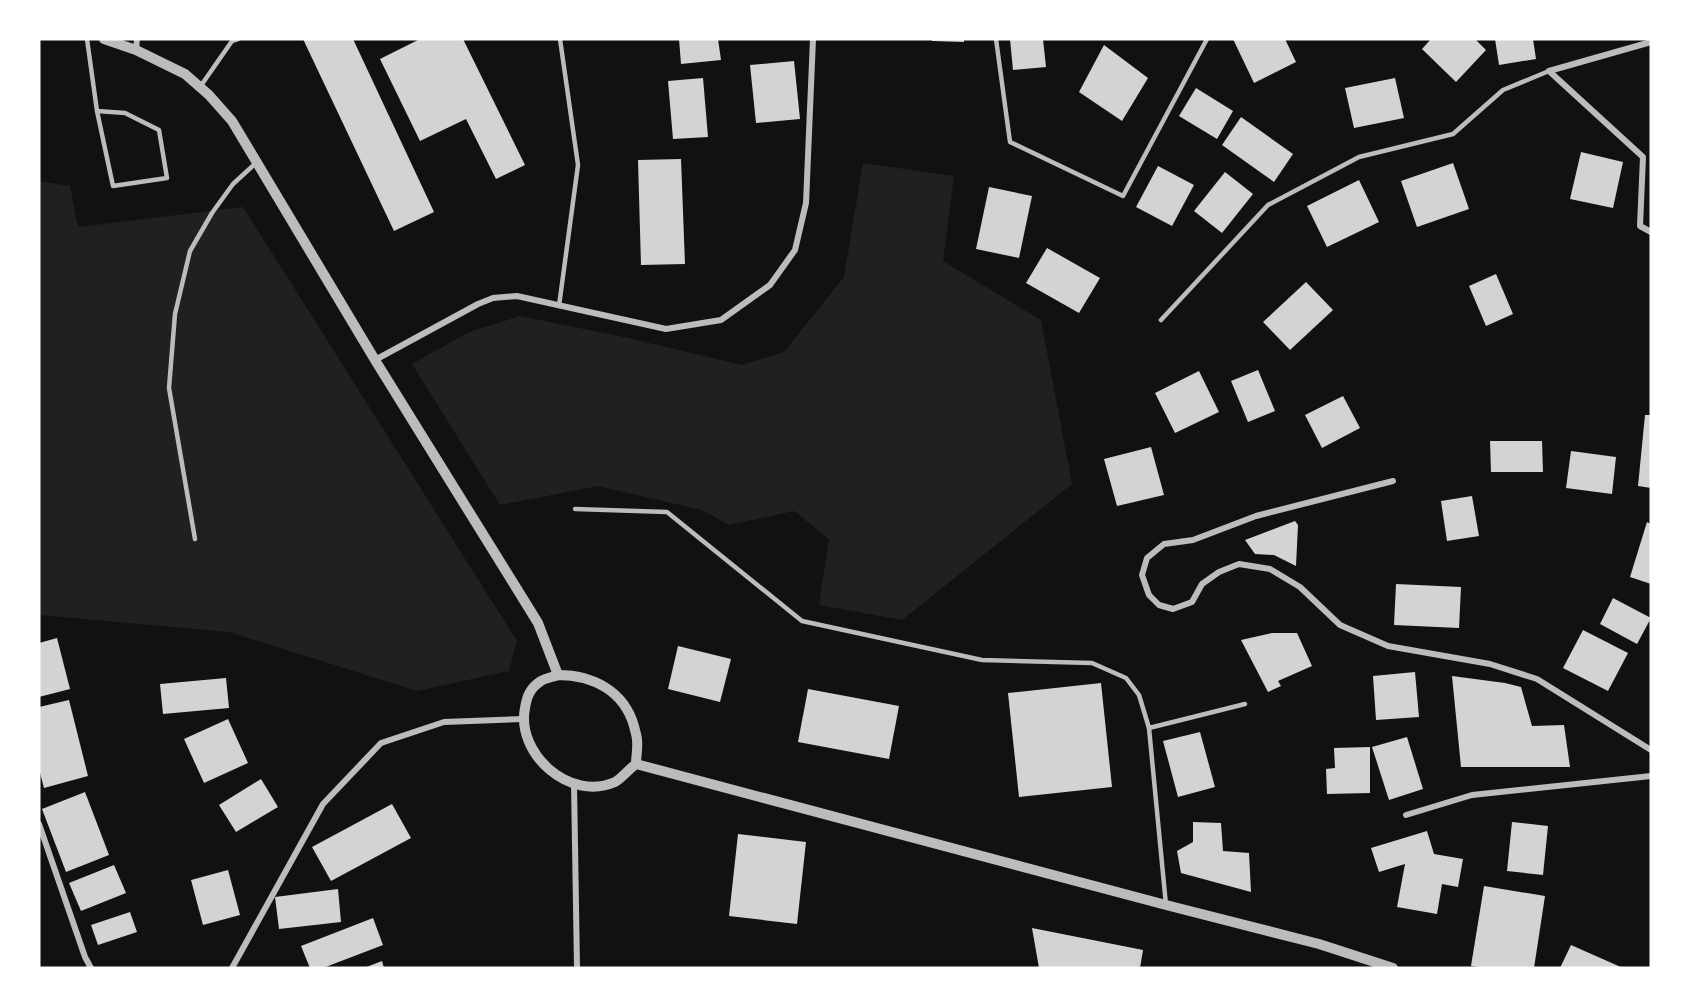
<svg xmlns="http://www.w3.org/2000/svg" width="1690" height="1007" viewBox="0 0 1690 1007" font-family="Figtree,sans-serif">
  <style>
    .green { fill: #202020 }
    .building { fill: #d3d3d3 }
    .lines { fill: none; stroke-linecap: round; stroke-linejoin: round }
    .service { stroke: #bcbcbc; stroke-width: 4.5 }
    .minor { stroke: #bcbcbc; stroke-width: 6 }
    .tertiary { stroke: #bcbcbc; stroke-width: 10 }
  </style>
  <rect width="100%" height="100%" fill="#111"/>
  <g class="green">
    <polygon points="863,163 954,176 943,261 1041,320 1072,484 902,620 819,605 829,539 794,511 729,525 702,510 598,486 500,505 412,364 469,332 520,316 628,338 742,365 784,352 844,277"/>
    <polygon points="39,181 70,186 78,227 243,207 517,641 509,671 417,691 229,632 39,615"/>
  </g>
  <g class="building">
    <polygon points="303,39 353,39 434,212 394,231"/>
    <polygon points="420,39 463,39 525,165 496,179 466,119 420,141 380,59"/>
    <polygon points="679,39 718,39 721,60 681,64"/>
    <polygon points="932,39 964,39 964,42 932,41"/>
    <polygon points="1010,39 1043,39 1046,67 1013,70"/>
    <polygon points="1233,39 1285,39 1296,62 1254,83"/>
    <polygon points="1431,39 1475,39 1486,50 1456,82 1422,49"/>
    <polygon points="1495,39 1533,39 1536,59 1499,65"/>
    <polygon points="1104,45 1148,78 1122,121 1079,92"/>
    <polygon points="794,61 800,119 756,123 750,65"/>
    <polygon points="703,78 708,137 673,139 668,81"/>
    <polygon points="1395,78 1404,118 1354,128 1345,88"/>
    <polygon points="1196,88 1233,111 1217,139 1179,116"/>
    <polygon points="1241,117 1293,154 1274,182 1222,145"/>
    <polygon points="1581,152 1623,162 1613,208 1570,199"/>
    <polygon points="681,159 685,264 641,265 638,160"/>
    <polygon points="1453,163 1469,209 1417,227 1401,181"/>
    <polygon points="1158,166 1194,185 1172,226 1136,207"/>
    <polygon points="1225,172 1253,194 1222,233 1194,211"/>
    <polygon points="1359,180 1379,222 1327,247 1307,206"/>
    <polygon points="989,187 1032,196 1019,258 976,249"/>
    <polygon points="1047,248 1100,278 1079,313 1026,283"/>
    <polygon points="1496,274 1513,314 1486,326 1469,286"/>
    <polygon points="1306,282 1333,310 1290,350 1263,322"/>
    <polygon points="1258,370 1275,411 1248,422 1231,381"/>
    <polygon points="1199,371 1219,412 1175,433 1155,393"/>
    <polygon points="1343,396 1360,428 1322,448 1305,415"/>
    <polygon points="1645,415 1651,415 1651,488 1638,486"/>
    <polygon points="1490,441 1542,441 1543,472 1491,472"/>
    <polygon points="1151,447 1164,495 1117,506 1104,459"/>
    <polygon points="1571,451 1616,457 1612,494 1566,488"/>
    <polygon points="1472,496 1479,536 1447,541 1441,501"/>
    <polygon points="1295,521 1298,525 1296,566 1274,555 1255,554 1245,540"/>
    <polygon points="1647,522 1651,524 1651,584 1630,577"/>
    <polygon points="1396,584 1461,587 1459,628 1394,625"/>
    <polygon points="1613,598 1651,618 1637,644 1600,624"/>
    <polygon points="1583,630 1628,653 1608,691 1563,668"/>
    <polygon points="1272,633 1297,633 1312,666 1278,681 1281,686 1268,692 1241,640"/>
    <polygon points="57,638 70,689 39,697 39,643"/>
    <polygon points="678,646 731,659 720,702 668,689"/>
    <polygon points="1415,672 1419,717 1376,720 1373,676"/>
    <polygon points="1452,676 1505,683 1521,687 1532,726 1564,725 1570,767 1461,767"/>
    <polygon points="226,678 229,708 163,714 160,684"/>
    <polygon points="1101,683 1112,787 1019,797 1008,693"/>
    <polygon points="808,689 899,706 889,759 798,742"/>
    <polygon points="69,700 88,776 44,788 39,769 39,707"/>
    <polygon points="228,719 248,763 204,783 184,739"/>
    <polygon points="1200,732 1215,787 1178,797 1163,741"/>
    <polygon points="1407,737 1423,789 1389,800 1372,747"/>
    <polygon points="1370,747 1370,793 1327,794 1326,769 1335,768 1334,748"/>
    <polygon points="261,779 278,807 236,832 219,805"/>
    <polygon points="85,792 109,855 66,872 42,809"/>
    <polygon points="392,804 411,838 331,881 312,847"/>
    <polygon points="1193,822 1221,823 1223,851 1249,853 1251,892 1181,873 1177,851 1193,842"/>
    <polygon points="1512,822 1548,826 1543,875 1507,871"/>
    <polygon points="1427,831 1434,854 1463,859 1458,887 1442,884 1437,914 1397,907 1405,864 1379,872 1371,848"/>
    <polygon points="738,834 806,842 797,924 729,916"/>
    <polygon points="114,865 126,893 81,911 69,883"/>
    <polygon points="228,870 240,915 203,925 191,880"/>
    <polygon points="1484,886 1545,896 1534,968 1484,968 1471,966"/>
    <polygon points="338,889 341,922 279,929 275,897"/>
    <polygon points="130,912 137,932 98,945 91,925"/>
    <polygon points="373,918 383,945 323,968 310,968 301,946"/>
    <polygon points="1032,928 1143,950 1140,968 1039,968"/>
    <polygon points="1571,945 1623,968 1560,968"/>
    <polygon points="382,961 384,968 364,968"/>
  </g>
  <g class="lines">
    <g class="service">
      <polyline points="87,39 97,111 113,186 167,178 159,130 125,113 97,111"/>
      <polyline points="996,39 1010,142 1123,196 1207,39"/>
      <polyline points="200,87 232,41 238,39"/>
      <polyline points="559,306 578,165 560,39"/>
      <polyline points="1161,320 1268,205 1359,157 1453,134 1503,90 1549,71"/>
      <polyline points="575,509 667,512 802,621 982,660 1092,663 1126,678 1139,695 1149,728 1166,905"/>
      <polyline points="195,539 169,388 175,314 190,251 212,213 233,184 256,163"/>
      <polyline points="1149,728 1245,704"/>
    </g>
    <g class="minor">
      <polyline points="1651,42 1549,71 1643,157 1640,226 1651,232"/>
      <polyline points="136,50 137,39"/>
      <polyline points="375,360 478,304 493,298 517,296 666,329 721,320 770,285 795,250 806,203 813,39"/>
      <polyline points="1393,481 1256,516 1193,540 1164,544 1147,558 1142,575 1149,595 1159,605 1173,609 1192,602 1202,584 1219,572 1239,564 1270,569 1300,587 1340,625 1388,646 1490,664 1537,679 1651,750"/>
      <polyline points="574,783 577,968"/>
      <polyline points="1406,815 1472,795 1651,776"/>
      <polyline points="39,824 85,957 91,968"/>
      <polyline points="232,968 323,804 381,743 444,722 523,719"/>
    </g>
    <g class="tertiary">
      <polyline points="104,39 136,50 185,74 209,95 232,121 375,360 538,623 558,675"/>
      <path d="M558,675C593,675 624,691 634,726C635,731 637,736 637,740C638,748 636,756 636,764C629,769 622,778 615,782C570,802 516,754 525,708C527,696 530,688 541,681C545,678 553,677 558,675Z"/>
      <polyline points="636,764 1166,905 1319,944 1393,968"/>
    </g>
  </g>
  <rect width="1690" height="1007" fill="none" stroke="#ffffff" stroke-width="81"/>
</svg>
